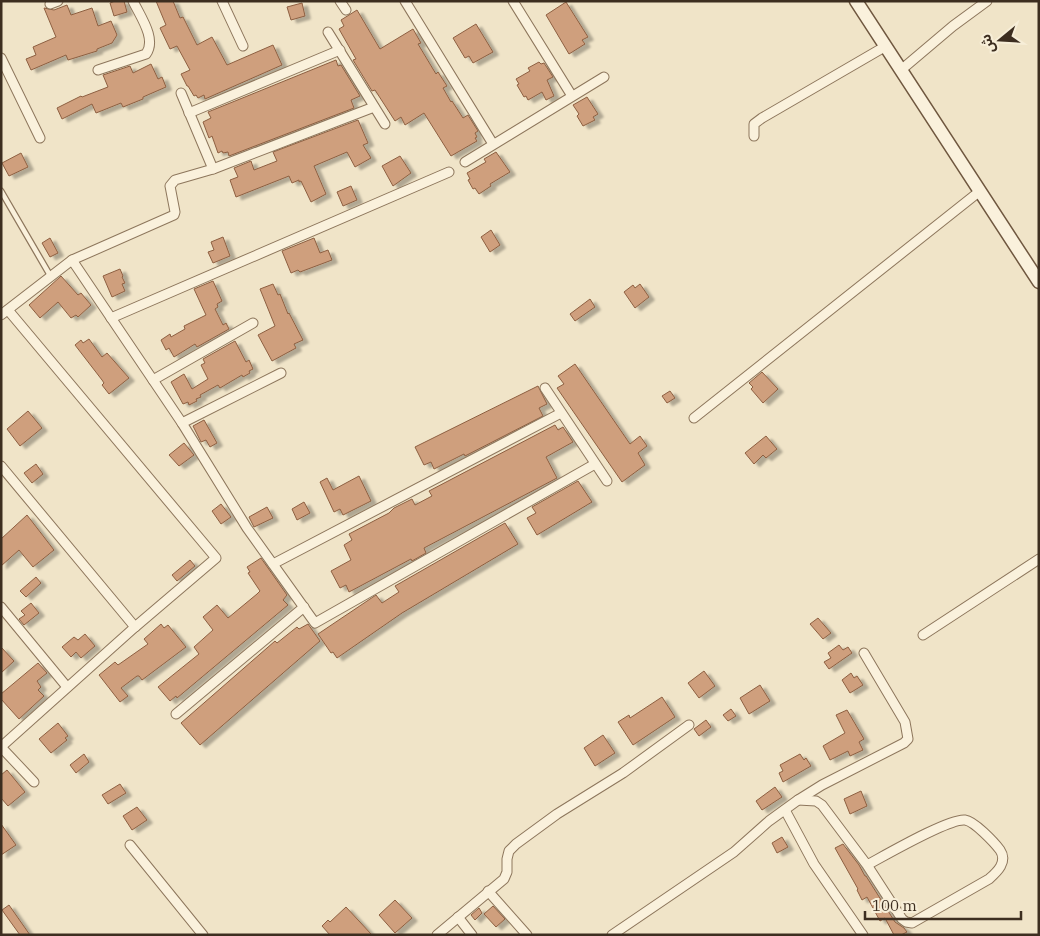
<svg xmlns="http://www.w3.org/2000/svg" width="1040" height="936" viewBox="0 0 1040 936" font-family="'IBM Plex Serif','Noto Sans Arabic',serif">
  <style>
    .building { fill: #cf9f7d; stroke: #8d5f41; filter: url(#shadow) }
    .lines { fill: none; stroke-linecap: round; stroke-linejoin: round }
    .lane-casing { stroke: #8d765c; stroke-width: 7 }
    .street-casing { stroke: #8d765c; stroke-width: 11 }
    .secondary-casing { stroke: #6f573f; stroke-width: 15 }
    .lane { stroke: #faf1dc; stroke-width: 4.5 }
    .street { stroke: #faf1dc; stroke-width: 9 }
    .secondary { stroke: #faf1dc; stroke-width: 12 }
  </style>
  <defs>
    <filter id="shadow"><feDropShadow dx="5.5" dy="3" stdDeviation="1" flood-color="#0004"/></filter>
  </defs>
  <rect width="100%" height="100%" fill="#f0e4c8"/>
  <g class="building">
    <polygon points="115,1 124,1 127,12 114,16 110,3"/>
    <polygon points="156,1 173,1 180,18 183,17 197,45 212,37 227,65 273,45 282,65 205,99 204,95 198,98 196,95 194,96 188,86 187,86 181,74 190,70 177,46 170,49 160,28 166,25"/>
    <polygon points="566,2 588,37 582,40 585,44 569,54 546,15"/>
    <polygon points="302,3 305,16 291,20 287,7"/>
    <polygon points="67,5 71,15 92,8 98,26 111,21 117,35 112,43 97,49 97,51 68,60 66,55 31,70 26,59 36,55 33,47 56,37 44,8 54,10"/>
    <polygon points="357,10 380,49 413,29 421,43 418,44 436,74 438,72 447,86 443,88 451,102 452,101 463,118 468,115 478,131 475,133 477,137 475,138 477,141 451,156 424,113 405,125 401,117 395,121 375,90 372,91 353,60 356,59 339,29 344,26 341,20"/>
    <polygon points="476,24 493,52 473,63 469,56 465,58 453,38"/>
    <polygon points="336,60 338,66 341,65 360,96 351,100 354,108 229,156 228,152 223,153 222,151 218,153 212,136 209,138 203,122 211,118 208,112"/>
    <polygon points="539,62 541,64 544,63 553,77 547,80 554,96 546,100 542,92 528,100 526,96 524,97 517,85 519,84 516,79 530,71 528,68"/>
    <polygon points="151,64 158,79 162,77 166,87 143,97 143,99 123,107 121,103 96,113 92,104 62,119 57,108 81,96 82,97 108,87 103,75 130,66 133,73"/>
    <polygon points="587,97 598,114 593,117 595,120 583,126 577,116 579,114 573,105"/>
    <polygon points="358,120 368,143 363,145 371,158 355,167 347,152 314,166 326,194 311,202 301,181 299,182 299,180 292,183 289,176 236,197 230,180 238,177 234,168 251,161 254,170 277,161 273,152"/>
    <polygon points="496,152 510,172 490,184 491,186 479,194 475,188 473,189 468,180 470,179 467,173 486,162 484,159"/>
    <polygon points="21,153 28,167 9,176 2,163"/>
    <polygon points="400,156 411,173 393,186 382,166"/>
    <polygon points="351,186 357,200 343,206 337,192"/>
    <polygon points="491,230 500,245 490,252 481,237"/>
    <polygon points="223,237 230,256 213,263 208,252 214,250 211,242"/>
    <polygon points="50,238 58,253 50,257 42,243"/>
    <polygon points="314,238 320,253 328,250 332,260 300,272 298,270 291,273 282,251"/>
    <polygon points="120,269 123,276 122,277 125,283 122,284 125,291 112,297 103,276"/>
    <polygon points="61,276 78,295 81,293 91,305 78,317 76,315 71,318 58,302 40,318 29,305"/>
    <polygon points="213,281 222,301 217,304 218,307 215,309 223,325 226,323 229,329 197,347 195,344 174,357 169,348 166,350 161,340 170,334 171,337 185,329 184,326 206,315 194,289"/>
    <polygon points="273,284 278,295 280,294 288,314 289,313 303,340 294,344 296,348 272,361 258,335 275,326 260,289"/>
    <polygon points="640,284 649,297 635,308 624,292 633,285 635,288"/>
    <polygon points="590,299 595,307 575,321 570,314"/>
    <polygon points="89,339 102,357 107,353 129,378 109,394 102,385 104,383 102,380 75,345 81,340 83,343"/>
    <polygon points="235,341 246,362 249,360 253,369 249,371 250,373 243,377 242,375 220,388 218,385 200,395 201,397 196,399 197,401 189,405 188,402 183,404 171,382 184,374 192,389 208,379 201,365 205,363 203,359"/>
    <polygon points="575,364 630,444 640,436 647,446 638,453 645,465 622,482 557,388 564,384 558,376"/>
    <polygon points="762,372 778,389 763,403 751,389 753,387 749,383"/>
    <polygon points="538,386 547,404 539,408 543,416 465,456 464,454 434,469 431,462 424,465 415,447"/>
    <polygon points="670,391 675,398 667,403 662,396"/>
    <polygon points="28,411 42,428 20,446 7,429"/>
    <polygon points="204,420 217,443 210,447 206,440 201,442 193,426"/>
    <polygon points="555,425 558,430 563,427 573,442 546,457 557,478 424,548 426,553 412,561 411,559 396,567 349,592 346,585 340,588 331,571 351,560 344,545 352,540 349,534 389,513 394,508 412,499 415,505 432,496 429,491"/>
    <polygon points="766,436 777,449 766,458 763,455 754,464 745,453"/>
    <polygon points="184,443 194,455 179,466 169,455"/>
    <polygon points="36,464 43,474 32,483 24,473"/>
    <polygon points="359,476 371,501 343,515 340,509 334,512 320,482 327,478 333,490"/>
    <polygon points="578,481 592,502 537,535 527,518 536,513 532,507"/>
    <polygon points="304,502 310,513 297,520 292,509"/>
    <polygon points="221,504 231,517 221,524 212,511"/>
    <polygon points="267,507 273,518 254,527 249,517"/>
    <polygon points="27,515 54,550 33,567 19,550 1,566 1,539"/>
    <polygon points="505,523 518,544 402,613 337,658 333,652 331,653 318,634 376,595 382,603 399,592 395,586"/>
    <polygon points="261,558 287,595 283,600 288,605 177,698 176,696 170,701 158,687 199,654 194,647 213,630 203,617 217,605 228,618 257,594 260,591 248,573 250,572 247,567"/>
    <polygon points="190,560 195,566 177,581 172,575"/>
    <polygon points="36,577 41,583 26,597 20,591"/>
    <polygon points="31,603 39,613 24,625 19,619 25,615 21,611"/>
    <polygon points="818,618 831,633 823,639 810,624"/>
    <polygon points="161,624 164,628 168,625 186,647 142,680 139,676 137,676 121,688 128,696 120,702 99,675 115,662 118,665 148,644 144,639"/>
    <polygon points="308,624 320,641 200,745 181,723 275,641 277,643 297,627 299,629"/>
    <polygon points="85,634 95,646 81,658 76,652 71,657 62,647 74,637 78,640"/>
    <polygon points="839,645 843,650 848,647 852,653 829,669 824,662 831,658 828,653"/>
    <polygon points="1,647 14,661 1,673"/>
    <polygon points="38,663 47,673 37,681 41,687 38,690 44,696 19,719 1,699 1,694"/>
    <polygon points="704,671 715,686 699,698 688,683"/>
    <polygon points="851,673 854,678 857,676 863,685 850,693 842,680"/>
    <polygon points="760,685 770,701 749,714 740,698"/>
    <polygon points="662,697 675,717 633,745 618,722 629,715 630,718"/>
    <polygon points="731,709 736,716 728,721 723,715"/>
    <polygon points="847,710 864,739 859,742 863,750 850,756 848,751 830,760 823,746 845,733 836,715"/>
    <polygon points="706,720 711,727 699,736 694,729"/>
    <polygon points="58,723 68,736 65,738 67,740 51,753 39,739"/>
    <polygon points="603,735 615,753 595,766 584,748"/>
    <polygon points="84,754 89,762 76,773 70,765"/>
    <polygon points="800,754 804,760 806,758 811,766 783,782 779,773 783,771 780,765"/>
    <polygon points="7,770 25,792 8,806 1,798 1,775"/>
    <polygon points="120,784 126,793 108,804 102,795"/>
    <polygon points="775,787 782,797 762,810 756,801"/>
    <polygon points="861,791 867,806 850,814 844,799"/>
    <polygon points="137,807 147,820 132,830 123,816"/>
    <polygon points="1,824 16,845 1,855"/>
    <polygon points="782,837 788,847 777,853 772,843"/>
    <polygon points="843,844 859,865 865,876 866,876 895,922 904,928 907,932 901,935 894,935 885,918 880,921 867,897 862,900 857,890 858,889 835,848"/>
    <polygon points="395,900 412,918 395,933 379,915"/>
    <polygon points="9,905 30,935 20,935 2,910"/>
    <polygon points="493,906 505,919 496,927 484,914"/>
    <polygon points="346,907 372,935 330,935 322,926 328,920 330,922"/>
    <polygon points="479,908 482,913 475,920 471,915"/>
  </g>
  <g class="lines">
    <defs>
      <polyline id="lane" points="1,191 51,277"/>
      <g id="street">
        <polyline points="222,1 243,46"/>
        <polyline points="340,1 346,10"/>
        <polyline points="405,1 493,144"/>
        <polyline points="513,1 572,96"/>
        <polyline points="50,4 58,1"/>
        <polyline points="328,32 385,124"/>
        <polyline points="1,58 40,138"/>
        <path d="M98,70L146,54C157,39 140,16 133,1"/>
        <polyline points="901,70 953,26 987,1"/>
        <polyline points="181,93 213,169"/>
        <polyline points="189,113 340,50"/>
        <polyline points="754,136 754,124 762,118 886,46"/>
        <polyline points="465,162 604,77"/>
        <polyline points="72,260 174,215 175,212 170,186 175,180 213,169 374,107"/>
        <polyline points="1,315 72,260 182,423 247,528 315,623 595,464"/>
        <polyline points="111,318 449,172"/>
        <polyline points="153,380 253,323"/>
        <polyline points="545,388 607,481"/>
        <polyline points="694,418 980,191"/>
        <polyline points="182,423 281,373"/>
        <polyline points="1,466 135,627"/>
        <polyline points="273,564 561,413"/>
        <polyline points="1,607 67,687"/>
        <polyline points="923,635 1039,559"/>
        <polyline points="176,714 304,607"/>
        <polyline points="1,747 135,627 216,558 8,310"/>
        <polyline points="1,747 34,782"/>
        <path d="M798,800L816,801L822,805L867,865L902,919L906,922L912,923L989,879C997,872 1008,862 1000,850C994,842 974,821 965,820C949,818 884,856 867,865"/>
        <polyline points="785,810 814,864 863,935"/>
        <polyline points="130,845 203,935"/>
        <polyline points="488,891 527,935"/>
        <polyline points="458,917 472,935"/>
        <polyline points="437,935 504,879 507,872 507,859 509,851 516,844 557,814 623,773 689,725"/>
        <polyline points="612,935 734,852 769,821 798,800 822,785 904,743 908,739 905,722 864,653"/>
      </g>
      <polyline id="secondary" points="856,1 1039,282"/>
    </defs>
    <use href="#lane" class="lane-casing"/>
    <use href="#street" class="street-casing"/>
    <use href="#secondary" class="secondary-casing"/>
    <use href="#lane" class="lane"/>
    <use href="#street" class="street"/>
    <use href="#secondary" class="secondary"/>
  </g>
  <rect width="1040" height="936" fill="none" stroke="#3d2e20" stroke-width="5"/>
  <g transform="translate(1000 40) rotate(252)" stroke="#f7eed8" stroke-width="4" paint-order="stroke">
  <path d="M0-4L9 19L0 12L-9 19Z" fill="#3d2e20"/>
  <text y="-8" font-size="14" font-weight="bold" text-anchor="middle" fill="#3d2e20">ش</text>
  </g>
  <path d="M865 911v8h156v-8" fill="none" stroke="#3d2e20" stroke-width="2.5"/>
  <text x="872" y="911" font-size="15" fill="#3d2e20" stroke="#f7eed8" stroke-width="4" paint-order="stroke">100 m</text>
</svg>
